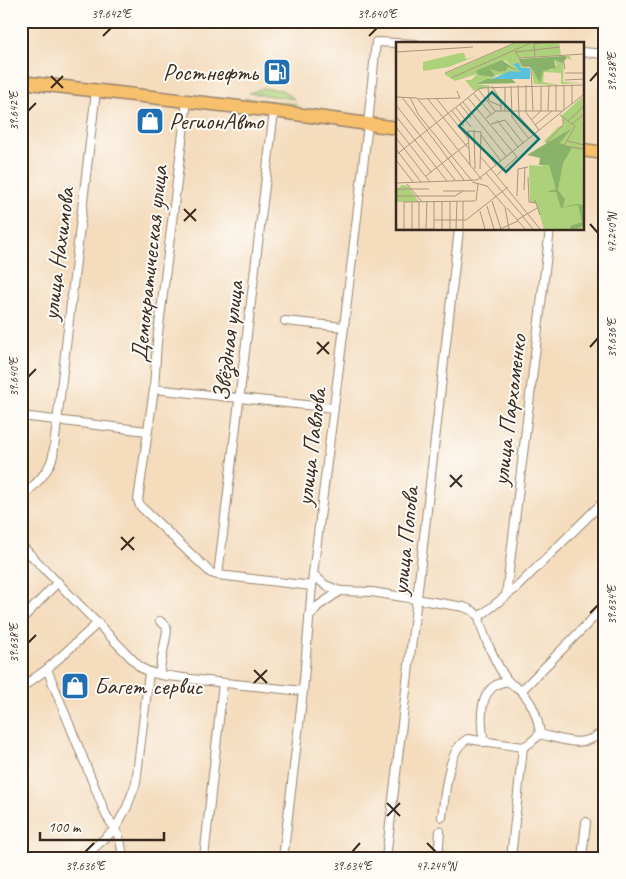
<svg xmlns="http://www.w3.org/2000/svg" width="626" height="879" viewBox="0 0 626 879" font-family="Caveat,sans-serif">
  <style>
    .green { fill: #add17a; stroke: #747e4c }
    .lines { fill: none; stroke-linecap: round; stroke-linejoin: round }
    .minor-casing { stroke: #98836e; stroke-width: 10 }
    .primary-casing { stroke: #98836e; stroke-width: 15 }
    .minor { stroke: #fff; stroke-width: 8 }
    .primary { stroke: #f7c06c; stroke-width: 12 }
    .ticks { fill: none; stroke: #3b2a1e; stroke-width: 2 }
    .labels { text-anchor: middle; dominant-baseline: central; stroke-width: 4; stroke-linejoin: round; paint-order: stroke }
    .poi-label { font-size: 24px; fill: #3b2a1e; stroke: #fdfcf7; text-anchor: start }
    .street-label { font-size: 24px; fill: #3b2a1e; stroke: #fdfcf7 }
    .inset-road { fill: none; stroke: #aa957d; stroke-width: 1 }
    .view { fill: #0f766e; fill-opacity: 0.15; stroke: #0f766e; stroke-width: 2.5 }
    .inset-edge { fill: none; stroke: #3b2a1e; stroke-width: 2.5 }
    .neatline { fill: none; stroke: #3b2a1e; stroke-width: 2 }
    .ticks-label { font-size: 12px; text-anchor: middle; fill: #3b2a1e }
  </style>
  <rect width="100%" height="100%" fill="#fdfcf7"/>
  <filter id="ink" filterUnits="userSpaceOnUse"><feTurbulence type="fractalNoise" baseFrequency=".02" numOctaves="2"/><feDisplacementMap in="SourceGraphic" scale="10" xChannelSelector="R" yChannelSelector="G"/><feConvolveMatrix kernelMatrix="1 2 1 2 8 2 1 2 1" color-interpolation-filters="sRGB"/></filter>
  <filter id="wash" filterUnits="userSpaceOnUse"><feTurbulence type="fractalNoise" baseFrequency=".0096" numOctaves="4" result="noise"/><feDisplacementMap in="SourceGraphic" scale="20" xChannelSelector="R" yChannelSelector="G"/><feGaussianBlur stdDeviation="1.12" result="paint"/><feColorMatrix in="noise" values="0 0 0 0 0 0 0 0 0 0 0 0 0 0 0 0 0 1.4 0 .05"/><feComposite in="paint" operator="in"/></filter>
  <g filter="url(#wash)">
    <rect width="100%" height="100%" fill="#f4dcbd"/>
    <g class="green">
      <polygon points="263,88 282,90 294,99 249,93"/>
      <polygon points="245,98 296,104 295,107 245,101"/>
    </g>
  </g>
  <g filter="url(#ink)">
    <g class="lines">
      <defs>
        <g id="minor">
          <polyline points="582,52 605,54"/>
          <polyline points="187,101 157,342 154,389 138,500 140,506 211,573 218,575 312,586"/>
          <polyline points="285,321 344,327"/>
          <polyline points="154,389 334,408"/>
          <polyline points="21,416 147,431"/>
          <path d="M21,498C34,485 48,474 53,456L96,91"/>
          <path d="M21,545L140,667C155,677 175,676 192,679C229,684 266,687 303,691"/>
          <polyline points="313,574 325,585 340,591"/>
          <polyline points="218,575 274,111"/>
          <polyline points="506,596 550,229"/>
          <polyline points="309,617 318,606 340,591 372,592 464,607 473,611 479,617"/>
          <path d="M479,617C482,634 497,666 507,680C511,685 518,687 522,692C533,703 538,718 540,734C565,740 585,750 605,729"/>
          <polyline points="479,617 516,588 605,500"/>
          <polyline points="21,620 58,582"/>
          <polyline points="47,669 106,815 115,829 83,858"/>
          <polyline points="159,674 167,631 166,626 160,621"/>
          <polyline points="21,688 47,669 98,623"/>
          <polyline points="521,691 605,606"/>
          <path d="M484,742C481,725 478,695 496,685C499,683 504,682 508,681"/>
          <path d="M442,817C445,797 447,748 468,739L523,747L530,743L540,734"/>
          <path d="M122,858C123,846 120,838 115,829L127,807L136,783L149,673"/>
          <polyline points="204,858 223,683"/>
          <polyline points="283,858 303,691 313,574 344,327 368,124 376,42 416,44"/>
          <polyline points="386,858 417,598 459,229"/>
          <polyline points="438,858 440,831"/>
          <polyline points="511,858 523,747"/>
          <polyline points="582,858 586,822"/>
        </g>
        <g id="primary">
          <polyline points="21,82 274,111 397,128"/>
          <polyline points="582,150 605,153"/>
        </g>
      </defs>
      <use href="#minor" class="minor-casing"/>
      <use href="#primary" class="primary-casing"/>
      <use href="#minor" class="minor"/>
      <use href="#primary" class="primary"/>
    </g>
  </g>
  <path class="ticks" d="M103,36L111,28M369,36L377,28M51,76L63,88M590,81L598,72M51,88L63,76M28,111L36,103M184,209L196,221M184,221L196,209M590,224L598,233M317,342L329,354M590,347L598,338M317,354L329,342M28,377L36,369M450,475L462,487M450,487L462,475M121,537L134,550M121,550L134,537M590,613L598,605M28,643L36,635M254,670L267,683M254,683L267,670M387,803L400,816M387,816L400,803M427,843L436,852M85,852L94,843M352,852L360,843"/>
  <defs>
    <symbol id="fuel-square" viewBox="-11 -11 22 22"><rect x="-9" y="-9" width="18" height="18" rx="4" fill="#1f6fb2" stroke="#fdfcf7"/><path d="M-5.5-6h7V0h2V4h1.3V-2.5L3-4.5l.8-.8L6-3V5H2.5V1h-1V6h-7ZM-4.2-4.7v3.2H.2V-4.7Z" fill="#fff"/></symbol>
    <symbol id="shop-square" viewBox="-11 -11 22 22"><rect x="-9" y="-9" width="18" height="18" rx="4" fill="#1f6fb2" stroke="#fdfcf7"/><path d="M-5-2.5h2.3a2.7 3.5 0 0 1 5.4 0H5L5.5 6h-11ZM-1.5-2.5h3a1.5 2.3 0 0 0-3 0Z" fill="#fff"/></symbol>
  </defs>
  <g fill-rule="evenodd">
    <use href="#fuel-square" x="261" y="56" width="32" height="32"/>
    <use href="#shop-square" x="134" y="105" width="32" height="32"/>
    <use href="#shop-square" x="59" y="670" width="32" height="32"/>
  </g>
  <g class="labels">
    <g class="poi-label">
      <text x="258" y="72" text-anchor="end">Ростнефть</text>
      <text x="169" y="121">РегионАвто</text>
      <text x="94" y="686">Багет сервис</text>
    </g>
    <g class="street-label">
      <text transform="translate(58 254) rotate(-83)">улица Нахимова</text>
      <text transform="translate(149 264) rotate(-84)">Демократическая улица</text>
      <text transform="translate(228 341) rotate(-83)">Звёздная улица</text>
      <text transform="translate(509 410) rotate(-83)">улица Пархоменко</text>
      <text transform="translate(311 447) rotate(-83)">улица Павлова</text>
      <text transform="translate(405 541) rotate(-84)">улица Попова</text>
    </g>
  </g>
  <g transform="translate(396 42)">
    <rect width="188" height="188" fill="#f4dcbd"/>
    <path d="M122,0H163L165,13L123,16L133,28L124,25L123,22L118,23L124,30L101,33L96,37L99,40L89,37L80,42L96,44L78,49L69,38H75L81,32L59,39L48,32ZM109,18L119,27V29L112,25L110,29L103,30L94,27L99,33L96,35L84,33L79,29ZM64,11H68L70,17L80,14L53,25L27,29V20ZM167,14H174L175,18L168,15L167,40L187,41L165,42V31L148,30L147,40L164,43L138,42L135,25L156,28L161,23L158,18L166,21ZM186,55L187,187H148L140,161L134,160L133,123L146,124L167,105L164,101L176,86L152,102L148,99L162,85L168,83L165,74ZM0,143L1,147L6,143L12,144L23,160H0Z" fill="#add17a" fill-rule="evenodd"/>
    <path d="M167,14L171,16L166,21L158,18L160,26L147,29L144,41L135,25L126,24L123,17ZM106,18L119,27L120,29L112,25L110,29L103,30L94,27L99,33L96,35L83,33L79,29ZM90,37H116L120,41L80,42ZM176,86L164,101L176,106L167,121L162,148L169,157L167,165L181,162L187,163V184L180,187H175L174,184L186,180L182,163L165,166L160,150H151L160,147L153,123H143L144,116L131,113Z" fill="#8ab36a"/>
    <path d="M123,21L125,26H134V37H96L114,29L124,30L117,22Z" fill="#5bc0d9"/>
    <path class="inset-road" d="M119,9L128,23L135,25L137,69M0,10L77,5M120,10L164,5M139,15L138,2L152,0M124,16L188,12M169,27L167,15L170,14M49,31L121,0M169,31H188M55,36L137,0M169,38L188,37M122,43L123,74L139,93M160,43V69M176,43V62M96,44L105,59V69M115,44L116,75L133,97M92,45L93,59L105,64M109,45V69M82,47L99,69M77,51L95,72M0,55L21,56L86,138M6,55L68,138M14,55L22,72L76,139M31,56L73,107M40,56L72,96M72,56L121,115L101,133M22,57L64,56L61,49M67,60L110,114M64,62L75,76M0,63L59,138M60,66L75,85M168,68V43M56,69L68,84M129,69L143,88M130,69V43M152,69L153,43M164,73L179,84L168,104L188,107M0,74L51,139M90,76L100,69H166M101,78L122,105M135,78L145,69V44M172,79L188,64M95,82L109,78L127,101M176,82L188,72M139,83L156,69M0,85L35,130M78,88L79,127M85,93L105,119M0,96L34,140M172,99L188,103M150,101L167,83V77M84,103L100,123M0,107L25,140M0,113L84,46L188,43M84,114L95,127M0,118L17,140M74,123L72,89L85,90M84,127L85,90M95,127L144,187M90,131L127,174M30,134L72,101M132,135L133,160L140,161M76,140L91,144L109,165L113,187M0,141L81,138L188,52M11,142L26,160M0,147H33M128,148L129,125M47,149H79M0,154H59L67,149M121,154L122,127L132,125M139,158L144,173M54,159V187M80,159L82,142M96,159L105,187M0,160V187M16,160V187M91,164L98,187M111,166L129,187M84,169L89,187M127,175L137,187M38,178H70L112,145M121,178L141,166M0,187H38V159M8,187V160L79,159M23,187V160M30,187L31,159M46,187V159M60,187L61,159M67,187V159M104,187L122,179"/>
    <path class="view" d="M96,50L143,97L110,130L63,84Z"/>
    <rect width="188" height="188" class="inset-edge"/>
  </g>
  <rect width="626" height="879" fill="none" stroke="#fdfcf7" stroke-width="55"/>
  <path d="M40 832v8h124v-8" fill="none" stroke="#3b2a1e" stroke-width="2.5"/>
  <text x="48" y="832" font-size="15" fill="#3b2a1e" stroke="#fdfcf7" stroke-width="4" paint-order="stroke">100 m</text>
  <rect x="28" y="28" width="570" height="824" class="neatline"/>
  <g class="ticks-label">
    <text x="111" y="18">39.642°E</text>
    <text x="377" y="18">39.640°E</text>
    <text transform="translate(612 72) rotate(-90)" y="4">39.638°E</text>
    <text transform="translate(14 111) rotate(-90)" y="4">39.642°E</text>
    <text transform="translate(612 233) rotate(-90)" y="4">47.240°N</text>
    <text transform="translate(612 338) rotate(-90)" y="4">39.636°E</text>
    <text transform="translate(14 377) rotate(-90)" y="4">39.640°E</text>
    <text transform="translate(612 605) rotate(-90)" y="4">39.634°E</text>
    <text transform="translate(14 643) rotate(-90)" y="4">39.638°E</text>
    <text x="85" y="870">39.636°E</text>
    <text x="352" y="870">39.634°E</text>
    <text x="436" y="870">47.244°N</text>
  </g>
</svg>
